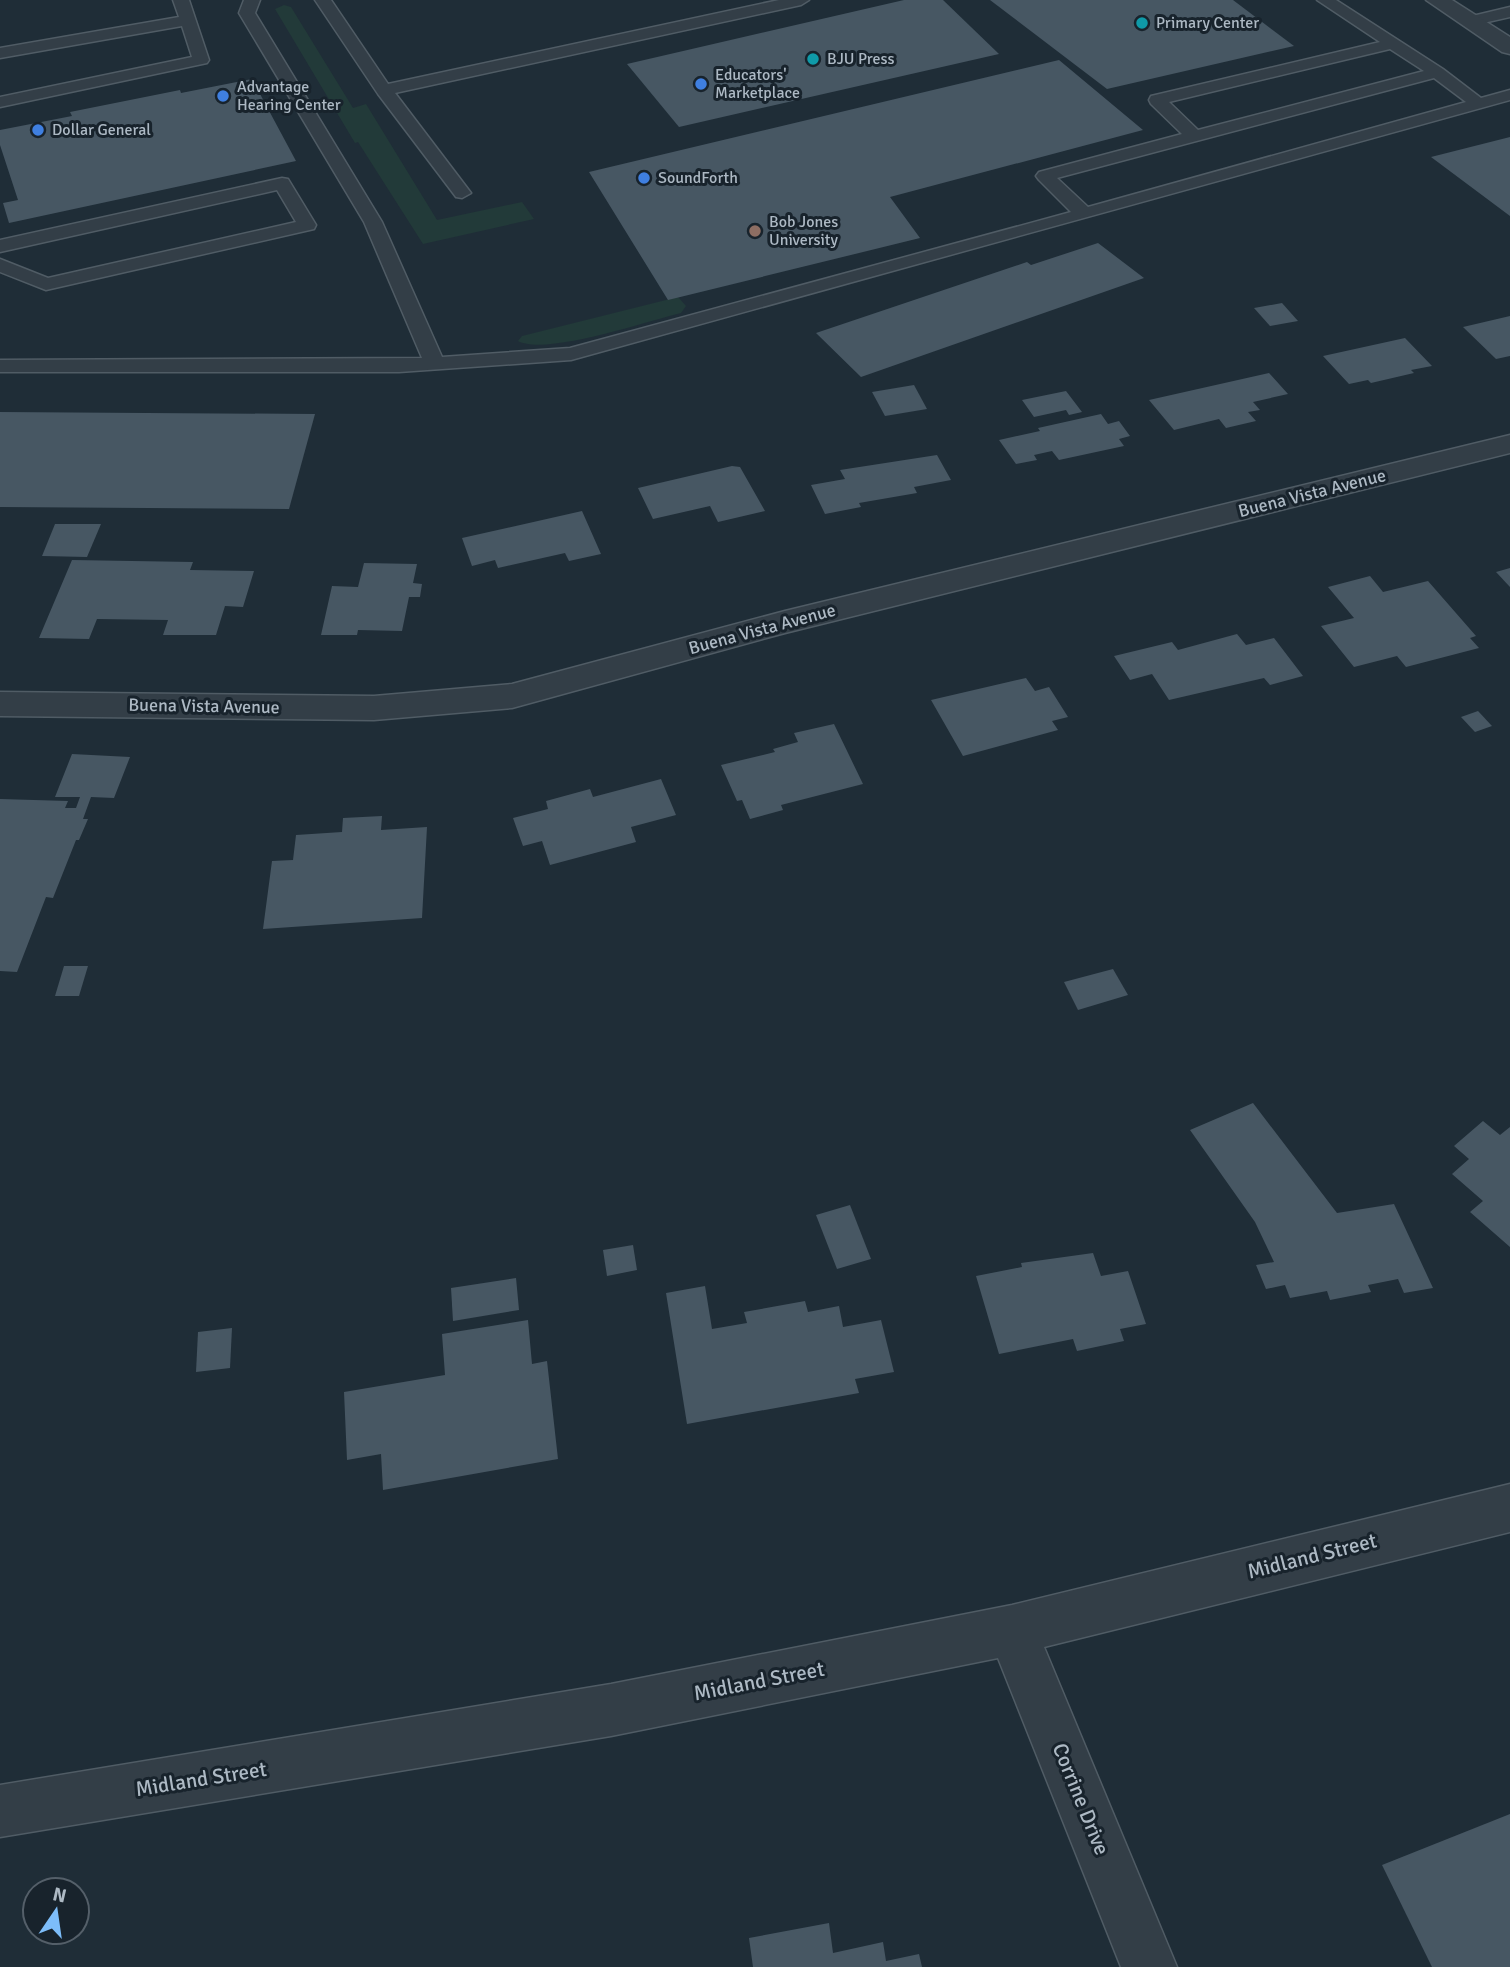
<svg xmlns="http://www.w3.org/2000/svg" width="1510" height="1967" viewBox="0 0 1510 1967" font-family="Signika,sans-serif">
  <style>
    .green { fill: #223a39 }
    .building { fill: #475763 }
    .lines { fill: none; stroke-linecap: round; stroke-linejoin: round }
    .lane-casing { stroke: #505c65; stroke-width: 3 }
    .street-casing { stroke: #505c65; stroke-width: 3 }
    .lane { fill: #333e47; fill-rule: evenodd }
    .street { fill: #333e47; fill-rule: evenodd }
    .culture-dot { fill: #0f9aa8; stroke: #18232c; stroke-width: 2.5 }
    .shop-dot { fill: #3f7fe0; stroke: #18232c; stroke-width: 2.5 }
    .education-dot { fill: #8d6e63; stroke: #18232c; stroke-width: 2.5 }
    .labels { text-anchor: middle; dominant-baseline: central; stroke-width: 6; stroke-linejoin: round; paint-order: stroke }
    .far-poi-label { font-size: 16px; fill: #adb9c4; stroke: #18232c; text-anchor: start }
    .street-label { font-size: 18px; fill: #adb9c4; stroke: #18232c }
    .near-street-label { font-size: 21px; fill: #adb9c4; stroke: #18232c }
  </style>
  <rect width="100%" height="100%" fill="#1f2d37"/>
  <g class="green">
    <polygon points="284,5 291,7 353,108 366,104 437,220 522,202 534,219 423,244 358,142 355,143 275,9"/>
    <path d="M678,297L686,306L681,313C647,321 546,356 518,341L522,336Z"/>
  </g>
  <g class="building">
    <polygon points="904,0 943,0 999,54 679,127 627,64"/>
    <polygon points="990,0 1233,0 1294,46 1107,89"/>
    <polygon points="1059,60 1143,130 890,197 920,238 668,300 589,172"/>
    <polygon points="252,79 296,161 9,223 3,203 18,200 0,145 0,130 72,116 70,112 180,90 181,93"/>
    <polygon points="1510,137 1510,216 1431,157"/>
    <polygon points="1098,243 1144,278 861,377 816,333 1027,262 1031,265"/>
    <polygon points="1282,303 1298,321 1270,326 1254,308"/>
    <polygon points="1510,316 1510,356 1496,359 1463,327"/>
    <polygon points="1405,338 1432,366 1411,370 1414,373 1371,383 1368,380 1349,384 1323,356"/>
    <polygon points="1269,373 1288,394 1253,402 1260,410 1248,412 1256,421 1226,428 1219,419 1174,430 1149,400"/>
    <polygon points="914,385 927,409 885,416 872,392"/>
    <polygon points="1066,391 1082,412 1069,415 1066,410 1034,417 1022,400"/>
    <polygon points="0,412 315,414 289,509 0,507"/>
    <polygon points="1101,414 1108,424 1119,421 1130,436 1119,439 1124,446 1059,460 1052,451 1034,455 1037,460 1016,464 999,440 1040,431 1038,428"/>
    <polygon points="937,455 951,480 914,487 917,493 859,503 861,507 825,514 811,485 845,479 840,470"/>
    <polygon points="732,466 740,467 765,511 718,522 710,506 653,519 638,488"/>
    <polygon points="582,511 601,554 569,561 565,553 498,568 495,560 472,566 462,538"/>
    <polygon points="55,524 101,524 87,557 42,556"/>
    <polygon points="72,560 193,562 190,570 254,571 243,607 225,606 216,635 163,635 168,620 97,619 89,639 39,638"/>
    <polygon points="364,563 417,564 413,583 422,584 420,597 409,597 402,631 358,630 357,635 321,635 332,586 358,587"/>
    <polygon points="1510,568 1510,587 1496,572"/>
    <polygon points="1370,576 1383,592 1428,581 1476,636 1470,638 1479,648 1406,667 1397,656 1354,667 1321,626 1354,618 1328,587"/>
    <polygon points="1237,634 1246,645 1274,638 1303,676 1270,685 1264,678 1169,700 1152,674 1130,680 1114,656 1172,642 1178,650"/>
    <polygon points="1026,678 1035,691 1049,687 1068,717 1052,721 1058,730 963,756 931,700"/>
    <polygon points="1478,711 1492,726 1475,732 1461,717"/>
    <polygon points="834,724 863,784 781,805 783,810 750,819 742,800 737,801 721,765 775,752 773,749 798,742 794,733"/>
    <polygon points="72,754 130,757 114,798 91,797 83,819 88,819 79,840 76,840 53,898 46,897 17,972 0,971 0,799 68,801 65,808 76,808 80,797 55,797"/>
    <polygon points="661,779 676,815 631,827 636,842 550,865 542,841 523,846 513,818 548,809 546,801 590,789 593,797"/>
    <polygon points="382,816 381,830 427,827 422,918 263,929 272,861 293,860 296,835 342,832 343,818"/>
    <polygon points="64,966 88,966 79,996 55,996"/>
    <polygon points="1113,969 1128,995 1078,1010 1064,982"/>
    <polygon points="1253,1103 1337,1213 1394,1204 1433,1288 1404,1293 1398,1279 1368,1285 1371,1292 1330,1300 1327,1291 1290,1298 1285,1285 1266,1289 1256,1265 1274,1262 1255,1222 1190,1130"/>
    <polygon points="1483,1121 1500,1135 1510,1127 1510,1247 1470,1212 1483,1201 1452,1174 1469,1159 1454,1146"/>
    <polygon points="850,1205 871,1259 837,1269 816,1215"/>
    <polygon points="633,1245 637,1270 607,1276 603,1250"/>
    <polygon points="1093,1253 1101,1276 1128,1271 1146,1324 1120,1329 1124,1341 1077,1351 1073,1339 999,1354 976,1276 1022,1267 1021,1263"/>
    <polygon points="516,1278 519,1310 453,1321 451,1288"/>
    <polygon points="705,1286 712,1329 747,1323 744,1312 805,1301 808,1312 839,1306 843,1327 881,1320 894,1372 855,1379 859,1393 687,1424 666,1293"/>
    <polygon points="528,1320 532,1364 547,1361 558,1459 383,1490 381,1454 347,1460 344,1392 445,1375 442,1334"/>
    <polygon points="232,1328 230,1368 196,1372 198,1332"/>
    <polygon points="1510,1814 1510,1967 1432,1967 1382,1865"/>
    <polygon points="829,1923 833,1953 883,1942 886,1961 919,1954 922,1967 753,1967 749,1938"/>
  </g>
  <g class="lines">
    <defs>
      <g id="lane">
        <polygon points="173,0 189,0 209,60 207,63 0,107 0,97 192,57 182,26 0,58 0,48 179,17"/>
        <path d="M244,0H260L255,13L382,222L442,357L570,348L1071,212L1039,180L1036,176L1039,172L1182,134L1151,104L1149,100L1151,96L1380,42L1317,0H1336L1443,69L1481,98L1510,90V100L571,360L399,372H0V360L422,358L364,222L239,13ZM1390,49L1424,71L1198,130L1169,102ZM1434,78L1466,102L1088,207L1057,178Z"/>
        <polygon points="315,0 331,0 388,84 779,0 809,0 801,5 395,93 471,193 462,198 456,197 378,94"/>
        <polygon points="1510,7 1510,17 1470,26 1462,21 1464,18"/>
        <polygon points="282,178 288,179 316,225 314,229 46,290 0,272 0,259 48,278 296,222 277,190 0,252 0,240"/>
      </g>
      <g id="street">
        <polygon points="1426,0 1452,0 1510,37 1510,54 1502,52"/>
        <polygon points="1510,435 1510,453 785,633 512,708 374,720 0,716 0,692 374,696 512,684 785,611"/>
        <polygon points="1510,1484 1510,1532 1044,1647 1177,1967 1121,1967 998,1658 611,1736 0,1837 0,1785 611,1684 1012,1605"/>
      </g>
    </defs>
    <use href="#lane" class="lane-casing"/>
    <use href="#street" class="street-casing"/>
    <use href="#lane" class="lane"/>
    <use href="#street" class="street"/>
  </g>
  <g class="culture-dot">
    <circle cx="1142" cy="23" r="7"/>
    <circle cx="813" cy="59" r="7"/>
  </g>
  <g class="shop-dot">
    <circle cx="701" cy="84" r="7"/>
    <circle cx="223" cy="96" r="7"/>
    <circle cx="38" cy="130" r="7"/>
    <circle cx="644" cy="178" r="7"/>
  </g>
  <circle class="education-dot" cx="755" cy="231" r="7"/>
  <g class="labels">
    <g class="far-poi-label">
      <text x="1156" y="23">Primary Center</text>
      <text x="827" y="59">BJU Press</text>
      <text x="715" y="75">Educators'<tspan x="715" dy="18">Marketplace</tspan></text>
      <text x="237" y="87">Advantage<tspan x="237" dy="18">Hearing Center</tspan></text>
      <text x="52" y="130">Dollar General</text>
      <text x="658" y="178">SoundForth</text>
      <text x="769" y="222">Bob Jones<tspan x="769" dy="18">University</tspan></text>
    </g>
    <g class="street-label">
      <text transform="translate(1312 493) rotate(-14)">Buena Vista Avenue</text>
      <text transform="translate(762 629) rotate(-15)">Buena Vista Avenue</text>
      <text transform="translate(204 706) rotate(1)">Buena Vista Avenue</text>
    </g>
    <g class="near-street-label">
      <text transform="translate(1312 1556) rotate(-14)">Midland Street</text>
      <text transform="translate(759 1681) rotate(-11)">Midland Street</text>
      <text transform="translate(201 1779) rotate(-9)">Midland Street</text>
      <text transform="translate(1081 1799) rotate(68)">Corrine Drive</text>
    </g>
  </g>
  <g transform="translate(56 1911) rotate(13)"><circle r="33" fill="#18232c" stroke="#545f69" stroke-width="2"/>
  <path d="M0-5L12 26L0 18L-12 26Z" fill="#7dbdf9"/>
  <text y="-10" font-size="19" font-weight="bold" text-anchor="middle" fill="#adb9c4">N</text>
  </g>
</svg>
